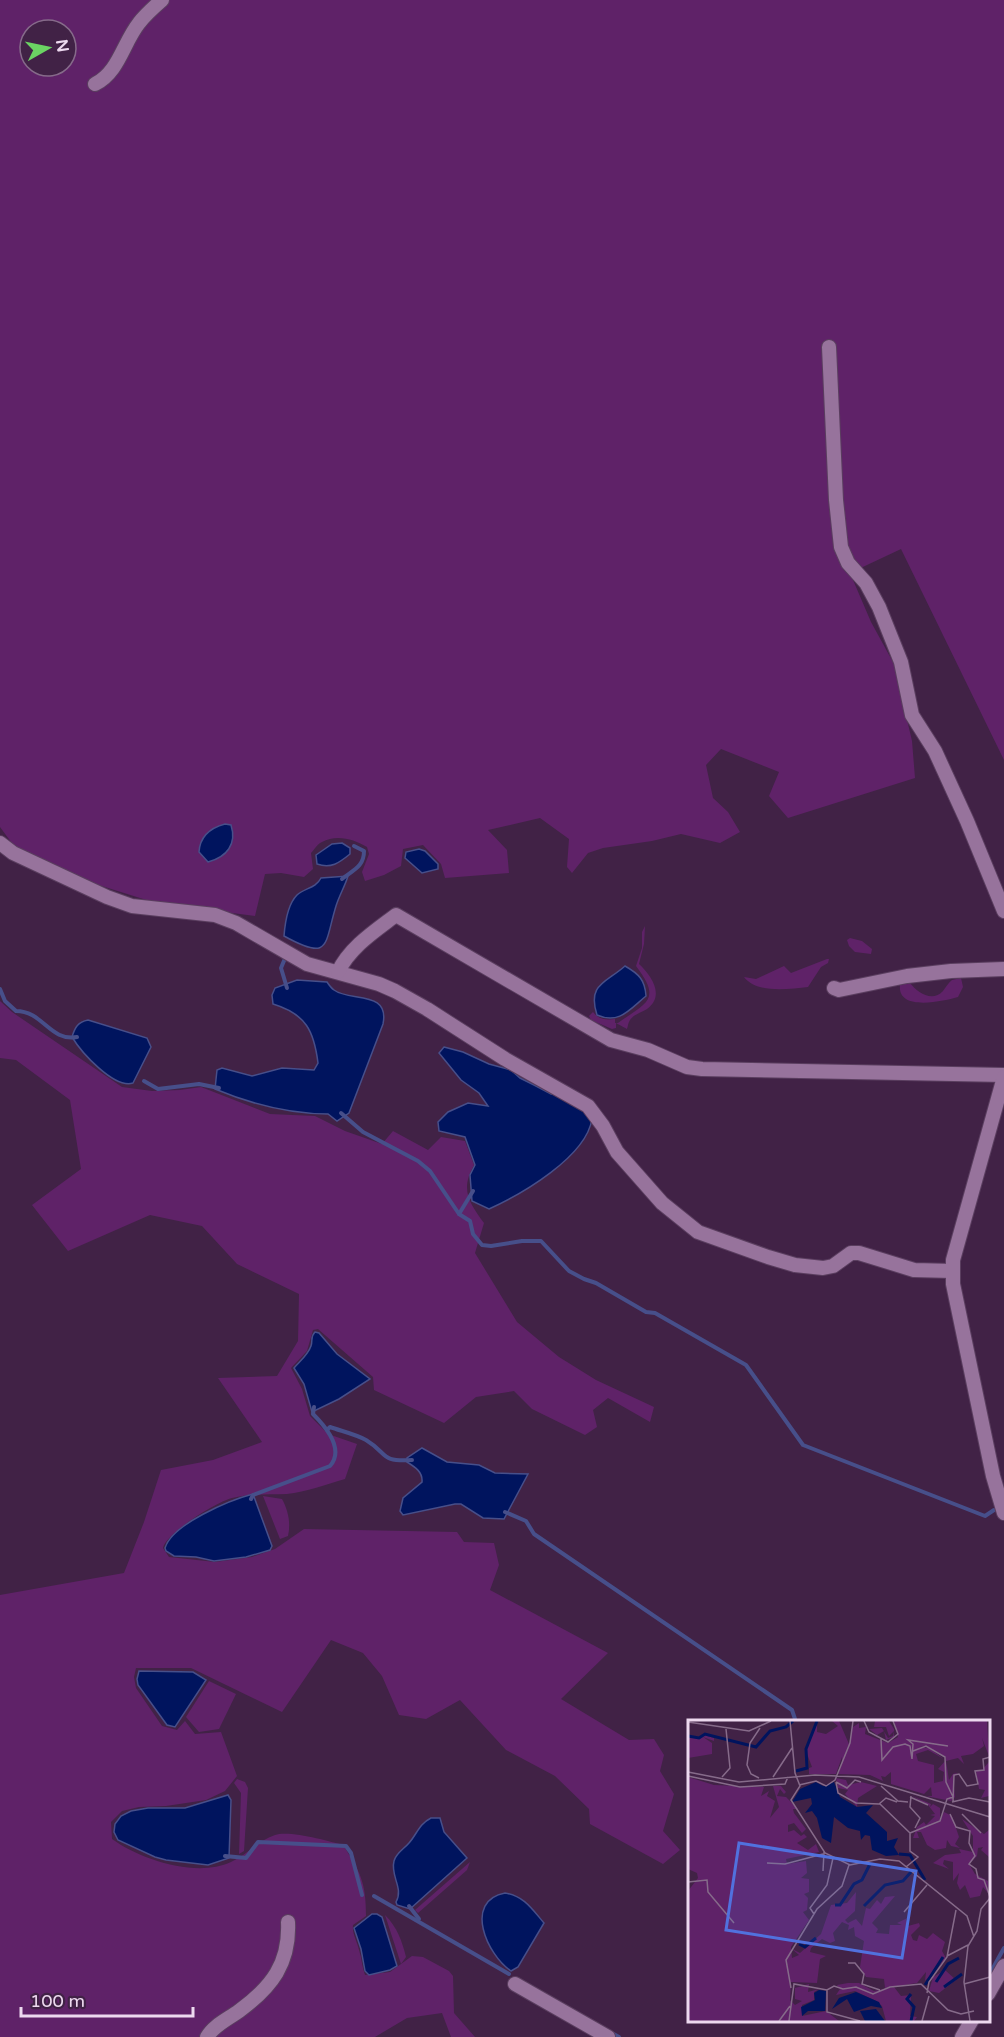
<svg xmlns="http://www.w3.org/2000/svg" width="1004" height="2037" viewBox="0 0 1004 2037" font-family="'Varela Round',sans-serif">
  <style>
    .green { fill: #5f2268; fill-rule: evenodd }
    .water { fill: #00145e; stroke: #474f8a; stroke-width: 1.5 }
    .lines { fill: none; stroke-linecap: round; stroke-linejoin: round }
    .stream { stroke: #474f8a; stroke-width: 4 }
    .minor-casing { stroke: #5a3e5f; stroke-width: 16 }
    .minor { stroke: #97739c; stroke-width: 14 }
    .inset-river { fill: none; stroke: #00145e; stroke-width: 3 }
    .inset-road { fill: none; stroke: #866b8a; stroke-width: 1.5 }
    .view { fill: #5171de; fill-opacity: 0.15; stroke: #5171de; stroke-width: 3 }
    .inset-edge { fill: none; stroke: #edd9ef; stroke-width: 3 }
  </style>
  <rect width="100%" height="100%" fill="#412246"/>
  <g class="green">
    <path d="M0,0H1004V760L901,549L850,573L871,622L894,664L912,741L915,778L788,818L769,796L779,772L721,749L706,765L713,798L728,812L740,832L720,843L681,834L652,841L603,848L588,853L572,873L567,867L569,839L540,818L488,830L507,850L509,873L445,878L441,864L423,845L403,849L401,866L384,875L365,881L362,872L369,854L367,847C354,839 336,834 322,842C318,843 314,850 311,853L313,869L304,877L281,873L265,874L255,916L156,903L89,882L14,846L0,827ZM30,30H66V66H30Z"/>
    <path d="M645,926L644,944L639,964C652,976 665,996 647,1009C642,1012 633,1015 630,1020C628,1023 628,1026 627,1029L616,1023V1028L612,1029L591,1020L589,1016L593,1012C599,1020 607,1020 615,1019V1023H618C647,1002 662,1000 636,966L642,948V932Z"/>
    <polygon points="850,938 862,941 872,949 871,954 855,952 849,946 847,940"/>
    <path d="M827,959H829L828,963L821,967L808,987C789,989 757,994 744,977L756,979L784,966L791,973Z"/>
    <path d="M961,978L963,987L958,997C944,1001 897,1012 900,985L910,983C917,992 932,1003 943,991C946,987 948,983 952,980Z"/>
    <path d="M0,1001L12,1012L122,1087L152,1091L180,1090L201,1087L270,1114L315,1116L345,1131L382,1144L393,1131L428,1150L441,1137L465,1141L474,1165C460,1190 469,1202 484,1223L475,1253L517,1322L559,1357L596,1380L654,1407L650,1422L608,1398L593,1410L597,1427L585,1435L532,1409L514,1391L476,1397L444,1423L374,1390L373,1377L318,1329L313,1330L307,1351L291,1368L302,1389L310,1416L328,1434L357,1444L345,1479C327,1484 306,1492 287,1494C268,1495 251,1493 232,1498C218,1501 166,1533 163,1548L169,1557L215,1562L252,1557L275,1549L304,1529L457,1532L464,1542L494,1543L499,1565L490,1590L608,1653L561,1699L629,1740L654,1739L664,1755L660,1771L674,1794L663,1831L680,1850L663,1864L590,1824L589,1809L555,1776L506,1750L460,1700L426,1719L399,1715L382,1676L363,1653L331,1640L282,1712L191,1668H136L134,1677L136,1688L162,1726L177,1730L185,1721L195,1734L221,1732L237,1776L225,1791L206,1800L166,1806L139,1807L122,1811L111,1822L112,1839C141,1860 197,1878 231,1862C247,1855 259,1840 275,1835C289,1830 329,1841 343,1845C361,1873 366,1883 366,1916L353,1925C352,1934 357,1941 359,1950C362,1959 362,1967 365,1975L390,1972L412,1956L423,1957L449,1971L453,1976L454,2013L475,2037H451L442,2013L407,2018L375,2037H0V1595L124,1573L144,1522L161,1470L213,1460L262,1442L218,1378L277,1376L298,1341L299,1294L237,1264L202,1226L150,1215L68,1251L32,1205L81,1169L70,1100L16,1060L0,1058Z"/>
    <path d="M263,1496L282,1499C288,1510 291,1523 288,1536L280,1539Z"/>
    <polygon points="209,1681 236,1694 219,1729 199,1732 186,1717"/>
    <polygon points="237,1779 245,1782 248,1788 244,1851 239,1854 241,1793 234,1783"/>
    <polygon points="470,1862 467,1870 418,1913 415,1910"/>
    <path d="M385,1915C397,1927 402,1941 406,1957L401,1964Z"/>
  </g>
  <g class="water">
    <path d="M225,824L231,825C237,844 227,857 208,862L199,852C200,836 210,828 225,824Z"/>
    <path d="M342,843L350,848V854C339,863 331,869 317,864L316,855L332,844Z"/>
    <polygon points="419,849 425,851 438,864 438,869 422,873 405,858 406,852"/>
    <path d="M348,876C345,886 339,896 336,906C324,945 331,962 284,936C285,923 287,905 297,895C305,888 316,888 321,878Z"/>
    <path d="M625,966C639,974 645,980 646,996C630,1009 619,1025 597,1015C587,984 606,983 625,966Z"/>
    <path d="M297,980L327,982C329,985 331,988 334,990C350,1002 390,990 383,1024L349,1113L337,1121L328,1114C289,1114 251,1104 215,1089L217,1070L222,1068L252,1076L282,1068L314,1070L318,1063C314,1031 306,1014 273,1004L272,995L275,988Z"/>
    <path d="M88,1020L147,1038L151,1047L133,1083C114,1089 81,1052 72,1037C75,1027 78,1022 88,1020Z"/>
    <path d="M444,1047L463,1052L489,1064L511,1070L520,1078L534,1085L551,1094H560L577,1104L592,1119C586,1157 522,1194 489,1209L472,1201L470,1175L475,1165L465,1137L439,1131L438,1122L448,1112L468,1103L488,1106L479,1093L461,1080L439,1053Z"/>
    <path d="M315,1332L319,1333L337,1354L370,1379L339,1399L312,1412L304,1384L294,1368C299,1362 308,1355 311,1346C313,1340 310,1337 315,1332Z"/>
    <path d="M422,1448L447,1462L479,1465L495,1473L528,1474L504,1519L483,1518L461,1504H455L403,1515L400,1511L403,1498L422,1482C423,1472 415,1467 407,1462V1458Z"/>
    <path d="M253,1494L272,1546L270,1550L246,1557L214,1561L196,1557L174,1556L166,1551L165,1548C172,1524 230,1500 253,1494Z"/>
    <polygon points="139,1671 193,1672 206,1680 175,1727 167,1725 138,1685 137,1679"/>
    <polygon points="228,1795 231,1800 229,1858 208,1865 166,1860 155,1857 118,1840 114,1832 115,1824 121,1816 131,1811 148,1808 185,1808"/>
    <path d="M431,1818H440L444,1832L467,1858L410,1909L397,1905L396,1902C404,1888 390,1876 394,1861C396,1853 404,1849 409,1843C417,1834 419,1824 431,1818Z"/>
    <path d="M505,1893C524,1896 532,1909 544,1923L518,1967L511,1971C487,1955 463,1901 505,1893Z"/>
    <polygon points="372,1914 377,1914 382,1917 397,1966 390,1970 369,1975 365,1971 361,1949 354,1928"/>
  </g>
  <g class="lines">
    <g class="stream">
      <path d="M342,879C353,870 364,867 364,851L354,846"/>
      <polyline points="286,956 281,968 287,988"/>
      <path d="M0,989L5,1001L16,1011C43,1011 50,1042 77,1037"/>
      <polyline points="144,1081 158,1089 199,1084 219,1088"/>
      <polyline points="341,1113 363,1132 418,1161 430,1171 459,1214"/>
      <polyline points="473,1191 459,1214 470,1221 473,1234 482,1245 491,1246 522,1241 541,1241 569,1271 584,1279 596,1283 646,1312 655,1313 746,1365 803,1445 985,1516 994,1510"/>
      <path d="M327,1430L330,1427C341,1431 355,1434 366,1440C389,1454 379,1462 412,1460"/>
      <path d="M251,1499L253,1495L330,1466C345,1449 326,1427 313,1414L314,1407"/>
      <polyline points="505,1512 526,1521 534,1534 792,1710 796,1722"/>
      <polyline points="225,1856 246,1858 258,1842 346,1846 351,1853 362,1895"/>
      <polyline points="374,1896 509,1974"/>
      <polyline points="409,1906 419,1919"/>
      <polyline points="988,1977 1004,1948"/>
      <polyline points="610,2032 619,2037"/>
    </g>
    <defs>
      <g id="minor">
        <path d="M95,84C119,72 123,43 139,23C145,15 154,7 162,0"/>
        <polyline points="829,347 836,500 841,547 848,563 866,583 879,607 901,662 912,715 935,751 967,821 1004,911"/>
        <polyline points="0,843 13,853 107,897 132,906 215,915 236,923 307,964 379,984 395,991 427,1009 505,1059 588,1106 603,1126 617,1152 662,1203 698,1232 768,1257 795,1265 823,1268 833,1266 851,1253 859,1253 914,1270 952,1271"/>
        <path d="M338,972C350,947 375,931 396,915L611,1040L648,1050L687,1067L702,1069L1004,1075"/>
        <polyline points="834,988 839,990 907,976 951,971 1004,969"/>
        <polyline points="1004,1077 953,1260 953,1284 993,1476 1004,1513"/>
        <polyline points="515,1984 608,2037"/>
        <polyline points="988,1994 1004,1966"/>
        <path d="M207,2037C214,2025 228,2019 239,2011C272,1987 290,1963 288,1922"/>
        <polyline points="962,2037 972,2020"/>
      </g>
    </defs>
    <use href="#minor" class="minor-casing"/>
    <use href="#minor" class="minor"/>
  </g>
  <g transform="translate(688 1720)">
    <rect width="302" height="302" fill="#412246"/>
    <path d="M129,1V12L138,14L150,6L144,1H151L161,24L166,1L165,7L171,3V8L178,7L177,14L200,23L210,17L206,1H299L301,36L294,18L296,26L285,34L273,36L276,44L270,38L258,41L261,60L265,54L269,53L265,58L267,77L263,81L259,80L265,77L262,71L264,77L258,80L238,76H244L243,67L236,74L203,64V52L197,57L193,56L195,61L182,55L150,54L154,44V37L148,54H121V48L124,47L118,31ZM238,26L258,37V40L250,49L256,52L255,61L246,63V45L230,41L228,34L240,30L256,39L241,28L231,27ZM187,1H201L206,9V17L198,20L196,11L189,15L181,9L194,8L200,18L205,16L206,11L201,16L198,7H186ZM3,15L9,18L16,15L26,18V21L15,17L24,23V34L0,38V16ZM301,42V76L293,78L297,70L291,69L288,51H293ZM0,57L26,65L76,67L73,76L81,71L79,76L87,81L82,98L91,87L85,66H93L98,72L96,74L92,69L89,76L98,77L110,89H105L106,93L118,109L114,113L106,103L100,105V112L106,110L113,116L116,114L119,117L109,123L120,130L128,124L131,132L98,139L99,144L118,141L119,153L113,158L121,159V172L116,174L120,178L119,190L115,192L121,200L103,227L104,238L111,235L104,229L112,233L133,214L143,185L159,183L168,172L167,191L157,200L160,203L168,199L174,206L178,188L182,189L189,180L193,184L197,177L207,176L184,203L190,209L188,213L201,214L202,205H214L209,203L226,195L218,199L220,206L231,203L232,206L223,215L225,220L229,221L231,215L239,219L245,213L257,222L254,231L258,238L237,261L238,252L229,263L197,268L196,259L178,257L172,247L176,221L167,216L166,207L160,210L161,205L154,202L145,213L147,221L142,223L134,219L123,228L122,232L138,236L132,239L129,263L103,262L102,280L107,285L114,281L107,279V268L121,264L120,272L131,269L126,272V280L114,285V296L138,291L151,301H0V171L10,158L9,153L0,149ZM148,58L158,60L160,65L173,62L189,66L170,78L169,87L157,74L160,70L150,68ZM224,76L243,84L242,87L245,84L252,88V101L256,92L264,96L271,117L267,124L272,128L263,126L259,120L258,128L247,130L239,125L233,112H229L231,118H225L229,107L236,102L238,105L247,96L242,95L247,94L240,85ZM274,99L296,114L301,110V137L293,130L295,127L290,128L289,136L281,144L287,154L300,161V173L295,167L292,176L282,178L277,165L272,170L269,163L271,153L265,161V142L256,140L255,144L261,149L245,143L257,135L273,133L271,129L285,132V116ZM257,250L268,260L251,273L241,271L245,257ZM160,263H171L186,271L206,267L213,276L223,275L222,296L229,297L226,301H198L194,286L188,281L167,271L148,275L152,269L149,265Z" fill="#5f2268" fill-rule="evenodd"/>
    <path d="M128,62L135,66L146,62L152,77L169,87L185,85L178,93L199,112V121L210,118L206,127L211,135L198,136L184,130L182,116L177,115L173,120L172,111L160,108L146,97L143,123L134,118L129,98L124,91L117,93L124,84L123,78L104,82L112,69ZM131,270L138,271L137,291H120L114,296L113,287L127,280L126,273ZM168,272L191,282L194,288L183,286L166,292L159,279L144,289L151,278ZM188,289L197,301H177L172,291Z" fill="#00145e"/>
    <path class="inset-river" d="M0,16L11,18L17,14L68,27L82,11L98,7L105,1M108,51L119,48L118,29L129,1M211,134L222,135L237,160M147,185H152L166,164L174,160L182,144M176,186L197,165L215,161L223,152M111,224L117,227L128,218M248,262L260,244L271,238M237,265L255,237M256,267L274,254M223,301L226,287L219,279L223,274"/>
    <path class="inset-road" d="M102,1L107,53L112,66L103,80L137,133L162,145L192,139L211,141L279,196L286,217M176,1L181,12L200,22L210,14L205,1M0,2L61,11L83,1M193,19L194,40L205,27L217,24L222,26L224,39L225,24L220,20L260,26M0,52L51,62L127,55L171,57L302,97M0,56L52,67L97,64L100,57M34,57L42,48L38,9M85,57L104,28M71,58L63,54L59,45L62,23L72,8M148,62L159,68L167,60L173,62M148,62L150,73L168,83L191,84L198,78L209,82M111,65L128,61L138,66L147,60L162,23L165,1M193,66L210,81L220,82M223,76L222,87L232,98L227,108M222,77L240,85M265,81L266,55L271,54L279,66L290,64L287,51L296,50L295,39L302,37M264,82L281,78L302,82M192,84L222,113M262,94L268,107L282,111L281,123L287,136L281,144L288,149L290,158L296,160L302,177M274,94L293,113M222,113L252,101L259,79L265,77L258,62L257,37L238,26L225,31M79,143L97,144L135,134M218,147L230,137L222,131V113M135,151L136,132M0,162L19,160L20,172L46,203M216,192L239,165M126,194L122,188L139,165L145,138M259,236L280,225M160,243H167L176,254L174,264L192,270M276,264L302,257M103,268L98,240L129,189L154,166L161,145M139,270V292L172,301M239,273L241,262L259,237L268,190M91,301L102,286M101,301L106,264L139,270L146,266L155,269L168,267L185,274L202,267L233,264L260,290L273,294L286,291M234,301L241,276M282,301L276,262L280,226L289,211L293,189L302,178"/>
    <path class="view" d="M51,123L228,151L214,238L38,210Z"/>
    <rect width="302" height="302" class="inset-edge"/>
  </g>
  <g transform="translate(48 48) rotate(81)"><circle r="28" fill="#412246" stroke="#866b8a" stroke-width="1.5"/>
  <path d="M0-4.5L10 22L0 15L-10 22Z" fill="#6bd363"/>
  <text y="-9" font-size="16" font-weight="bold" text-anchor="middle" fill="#edd9ef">N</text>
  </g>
  <path d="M21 2007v9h172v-9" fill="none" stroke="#edd9ef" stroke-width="3"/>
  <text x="30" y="2007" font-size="18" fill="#edd9ef" stroke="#412246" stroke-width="4.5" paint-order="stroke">100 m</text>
</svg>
